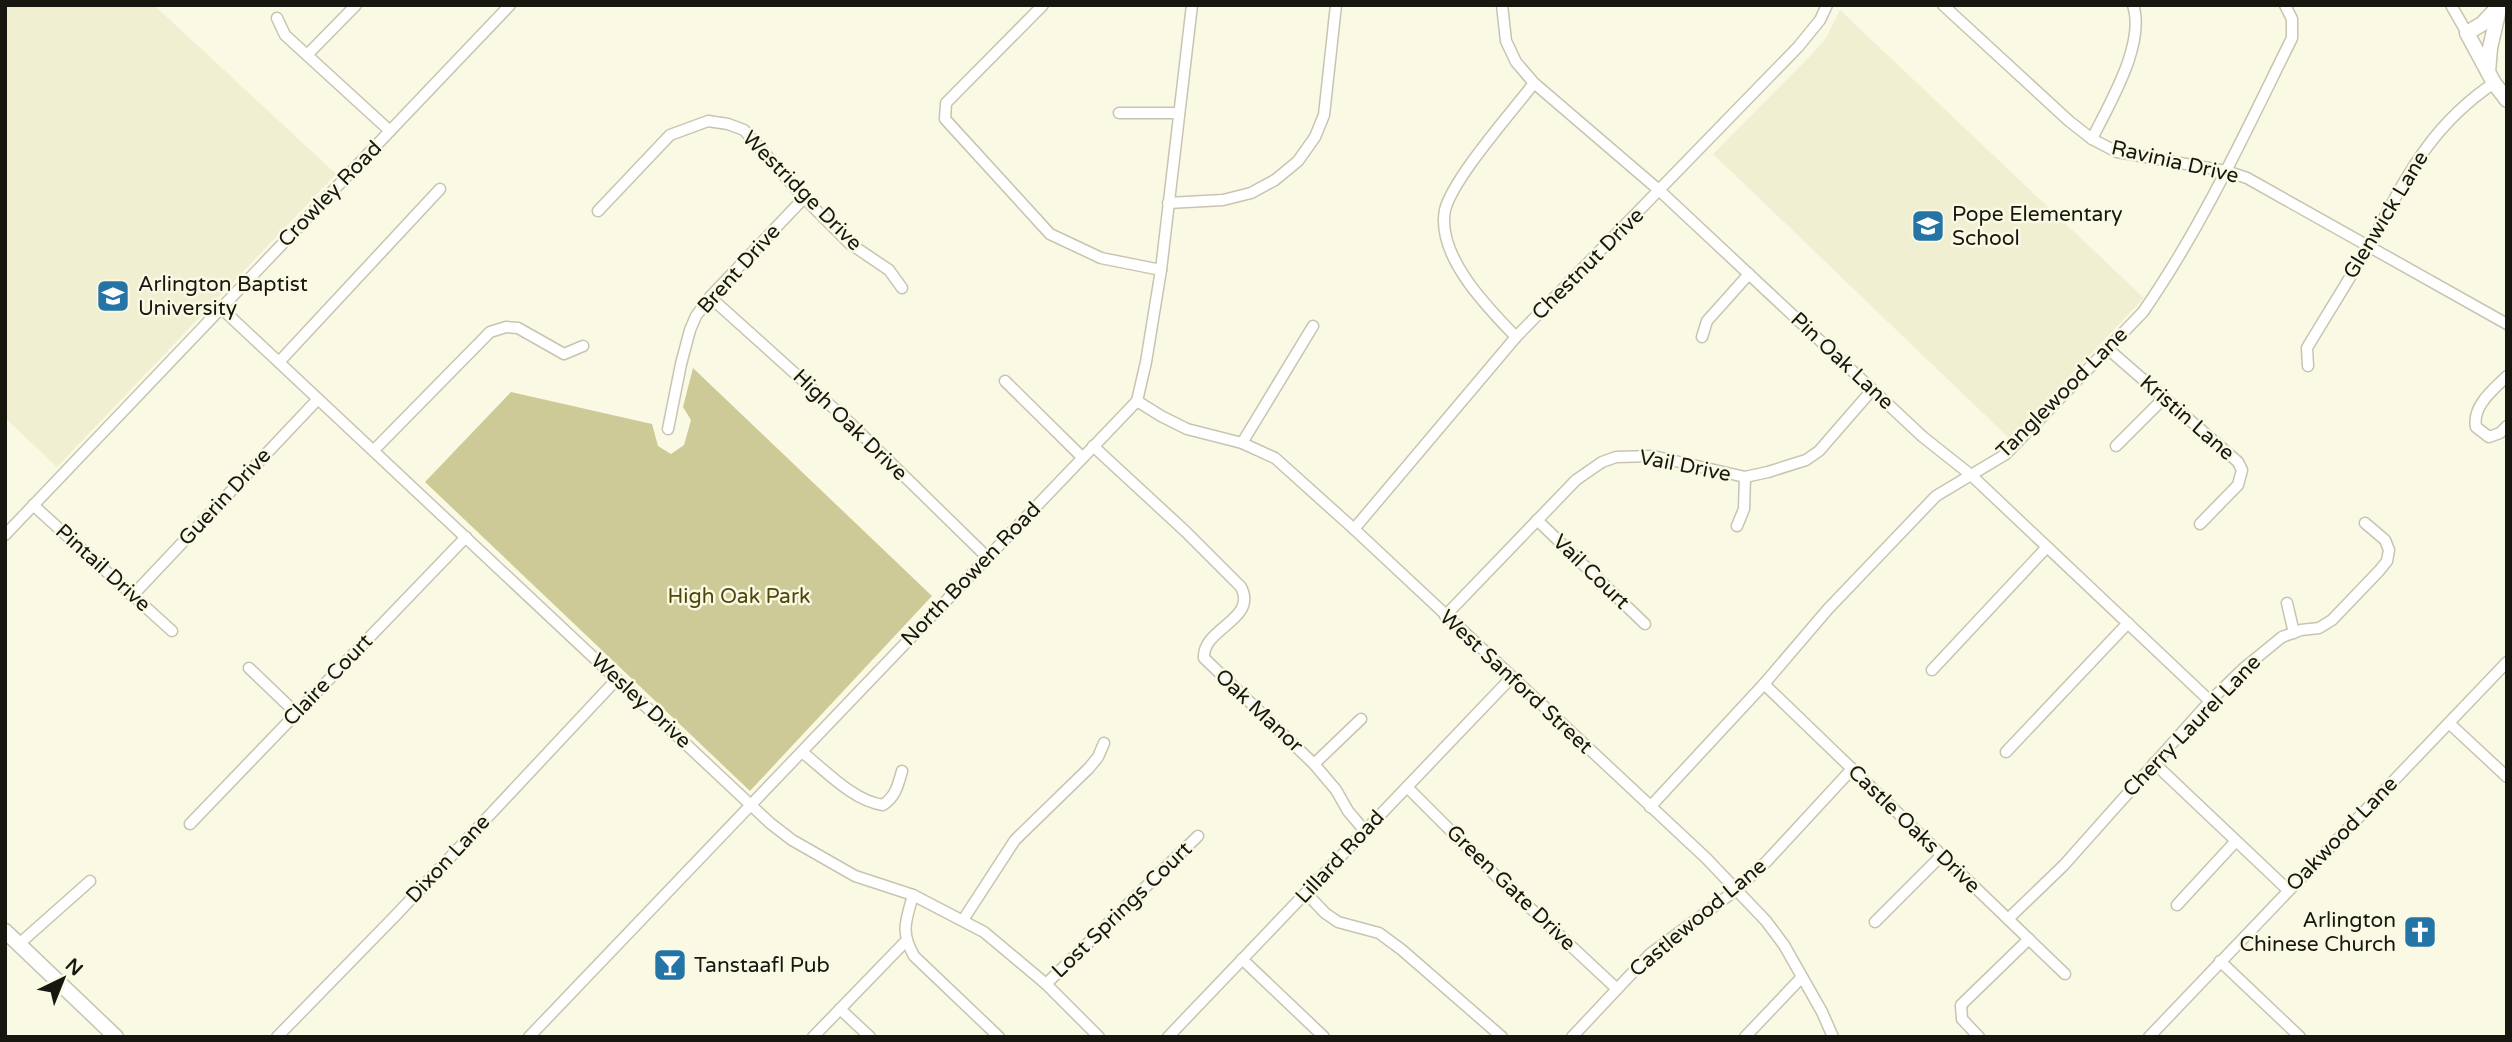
<svg xmlns="http://www.w3.org/2000/svg" width="2512" height="1042" viewBox="0 0 2512 1042" font-family="'Varela Round',sans-serif">
  <style>
    .built { fill: #f1efd2 }
    .green { fill: #ceca98 }
    .lines { fill: none; stroke-linecap: round; stroke-linejoin: round }
    .minor-casing { stroke: #c7c5b1; stroke-width: 13 }
    .major-casing { stroke: #c7c5b1; stroke-width: 17 }
    .minor { stroke: #fff; stroke-width: 10 }
    .major { stroke: #fff; stroke-width: 14 }
    .labels { text-anchor: middle; dominant-baseline: central; stroke-width: 5; stroke-linejoin: round; paint-order: stroke }
    .street-label { font-size: 21px; fill: #17160f; stroke: #faf9e4 }
    .poi-label { font-size: 21px; fill: #17160f; stroke: #faf9e4; text-anchor: start }
    .park-label { font-size: 21px; fill: #4d470f; stroke: #faf9e4 }
  </style>
  <rect width="100%" height="100%" fill="#faf9e4"/>
  <g class="built">
    <polygon points="5,5 154,5 336,174 57,467 5,418"/>
    <polygon points="1840,10 2144,298 2010,439 1713,154 1811,55 1826,38"/>
  </g>
  <polygon class="green" points="693,368 932,596 750,791 425,482 511,392 652,424 658,446 671,454 684,445 691,420 683,407"/>
  <g class="lines">
    <defs>
      <g id="minor">
        <polyline points="1043,5 946,103 945,119 1050,234 1101,258 1161,270"/>
        <polyline points="1502,5 1506,41 1516,62 1534,83 1660,191 1923,437 1971,475 2210,701"/>
        <polyline points="1943,5 2069,121 2092,139 2117,152 2226,171 2247,178 2507,324"/>
        <polyline points="2451,5 2467,33"/>
        <polyline points="277,18 285,35 390,131"/>
        <polyline points="307,55 356,5"/>
        <polyline points="1119,113 1179,113"/>
        <path d="M2092,139C2109,104 2146,44 2133,5"/>
        <polyline points="1168,203 1223,200 1251,193 1275,180 1298,161 1315,137 1324,115 1336,5"/>
        <polyline points="598,211 670,135 708,121 728,124 744,130 804,198 849,243 889,270 902,288"/>
        <polyline points="710,297 850,423 987,557"/>
        <polyline points="221,308 770,823 792,840 855,876 913,895 984,932 1046,984 1099,1037"/>
        <path d="M1516,337C1488,308 1436,256 1445,210C1453,178 1512,112 1534,83"/>
        <polyline points="1702,337 1707,321 1749,274"/>
        <polyline points="2108,349 2238,462 2242,470 2238,485 2200,524"/>
        <polyline points="279,362 440,189"/>
        <path d="M2308,366L2307,348C2328,313 2350,278 2371,242C2406,178 2430,126 2494,83"/>
        <path d="M2507,376C2493,390 2472,406 2476,427L2489,437L2500,433L2507,426"/>
        <polyline points="1005,381 1082,457"/>
        <polyline points="1137,401 1161,416 1187,429 1242,443 1275,458 1354,529 1706,858 1766,921 1784,945 1822,1012 1833,1037"/>
        <polyline points="668,429 681,364 690,330 696,316 710,297 804,198"/>
        <polyline points="1242,443 1313,326"/>
        <path d="M1093,446L1185,531L1241,587C1258,620 1202,628 1204,658L1314,764L1336,790L1348,811L1364,830"/>
        <polyline points="2116,446 2164,398"/>
        <polyline points="374,450 490,332 506,327 518,328 564,354 583,346"/>
        <polyline points="33,505 172,631"/>
        <polyline points="1537,520 1645,624"/>
        <polyline points="1737,526 1744,509 1745,477"/>
        <polyline points="1354,529 1516,337 1798,47 1820,20 1827,5"/>
        <polyline points="5,535 510,5"/>
        <polyline points="132,596 318,399"/>
        <polyline points="2287,603 2294,633"/>
        <polyline points="1445,616 1576,480 1602,462 1616,457 1653,456 1745,477 1768,472 1806,460 1819,451 1872,390"/>
        <polyline points="249,668 296,713"/>
        <polyline points="1932,670 2047,547"/>
        <polyline points="1764,684 2065,974"/>
        <polyline points="2449,723 2507,777"/>
        <path d="M802,752C825,770 853,801 883,805C896,796 898,785 902,771"/>
        <polyline points="2006,752 2128,623"/>
        <polyline points="2154,763 2288,890"/>
        <polyline points="1314,764 1361,719"/>
        <polyline points="1407,787 1498,878 1616,988"/>
        <path d="M1650,807L1764,684L1828,609L1936,496L2006,454L2143,312C2202,227 2246,131 2292,38V19L2285,5"/>
        <polyline points="190,824 466,537"/>
        <polyline points="1307,894 1325,913 1338,922 1379,933 1402,950 1502,1037"/>
        <path d="M913,895C906,921 900,931 914,956L999,1037"/>
        <polyline points="2177,905 2236,841"/>
        <polyline points="2008,919 2064,865 2210,701 2244,668 2282,637 2301,630 2319,628 2332,620 2379,571 2387,561 2389,550 2385,540 2365,523"/>
        <polyline points="963,920 1015,840 1089,768 1098,757 1104,743"/>
        <polyline points="1875,922 1941,856"/>
        <polyline points="19,944 90,881"/>
        <polyline points="1242,959 1324,1037"/>
        <polyline points="2220,961 2300,1037"/>
        <polyline points="1046,984 1198,836"/>
        <polyline points="840,1009 870,1037"/>
        <polyline points="277,1037 397,914 617,679"/>
        <polyline points="529,1037 1137,401 1146,362 1161,270 1192,5"/>
        <polyline points="813,1037 906,941"/>
        <polyline points="1168,1037 1511,678"/>
        <polyline points="1572,1037 1650,954 1736,890 1767,861 1852,769"/>
        <polyline points="1745,1037 1802,977"/>
        <polyline points="1979,1037 1962,1019 1961,1005 2029,939"/>
        <polyline points="2149,1037 2507,662"/>
      </g>
      <g id="major">
        <polyline points="2500,5 2482,24 2467,33 2494,83 2507,100"/>
        <polyline points="2488,72 2490,48 2499,9"/>
        <polyline points="5,931 116,1037"/>
      </g>
    </defs>
    <use href="#minor" class="minor-casing"/>
    <use href="#major" class="major-casing"/>
    <use href="#minor" class="minor"/>
    <use href="#major" class="major"/>
  </g>
  <defs>
    <symbol id="school-square" viewBox="-11 -11 22 22"><rect x="-9" y="-9" width="18" height="18" rx="4" fill="#2574a6" stroke="#faf9e4"/><path d="M0-5L7-2L0 1L-7-2ZM-4 1L0 2.5L4 1V4Q0 6-4 4Z" fill="#fff"/></symbol>
    <symbol id="university-square" viewBox="-11 -11 22 22"><rect x="-9" y="-9" width="18" height="18" rx="4" fill="#2574a6" stroke="#faf9e4"/><path d="M0-5L7-2L0 1L-7-2ZM-4 1L0 2.5L4 1V4Q0 6-4 4Z" fill="#fff"/></symbol>
    <symbol id="church-square" viewBox="-11 -11 22 22"><rect x="-9" y="-9" width="18" height="18" rx="4" fill="#2574a6" stroke="#faf9e4"/><path d="M-1.2-6h2.4v3.5h3.3v2.4h-3.3V6h-2.4V-.1h-3.3v-2.4h3.3Z" fill="#fff"/></symbol>
    <symbol id="bar-square" viewBox="-11 -11 22 22"><rect x="-9" y="-9" width="18" height="18" rx="4" fill="#2574a6" stroke="#faf9e4"/><path d="M-6-5H6L.8 .8V4.5H3.5V6h-7V4.5H-.8V.8Z" fill="#fff"/></symbol>
  </defs>
  <g fill-rule="evenodd">
    <use href="#school-square" x="1909" y="207" width="38" height="38"/>
    <use href="#university-square" x="94" y="277" width="38" height="38"/>
    <use href="#church-square" x="2401" y="913" width="38" height="38"/>
    <use href="#bar-square" x="651" y="946" width="38" height="38"/>
  </g>
  <g class="labels">
    <g class="street-label">
      <text transform="translate(2175 162) rotate(13)">Ravinia Drive</text>
      <text transform="translate(802 191) rotate(45)">Westridge Drive</text>
      <text transform="translate(330 194) rotate(-46)">Crowley Road</text>
      <text transform="translate(2386 215) rotate(-59)">Glenwick Lane</text>
      <text transform="translate(1588 264) rotate(-45)">Chestnut Drive</text>
      <text transform="translate(739 269) rotate(-48)">Brent Drive</text>
      <text transform="translate(1842 361) rotate(43)">Pin Oak Lane</text>
      <text transform="translate(2062 393) rotate(-45)">Tanglewood Lane</text>
      <text transform="translate(2187 418) rotate(41)">Kristin Lane</text>
      <text transform="translate(850 425) rotate(44)">High Oak Drive</text>
      <text transform="translate(1685 466) rotate(11)">Vail Drive</text>
      <text transform="translate(225 497) rotate(-47)">Guerin Drive</text>
      <text transform="translate(103 568) rotate(42)">Pintail Drive</text>
      <text transform="translate(1591 572) rotate(44)">Vail Court</text>
      <text transform="translate(971 574) rotate(-46)">North Bowen Road</text>
      <text transform="translate(328 680) rotate(-46)">Claire Court</text>
      <text transform="translate(1516 682) rotate(43)">West Sanford Street</text>
      <text transform="translate(641 701) rotate(43)">Wesley Drive</text>
      <text transform="translate(1259 711) rotate(43)">Oak Manor</text>
      <text transform="translate(2192 726) rotate(-46)">Cherry Laurel Lane</text>
      <text transform="translate(1914 829) rotate(44)">Castle Oaks Drive</text>
      <text transform="translate(2342 834) rotate(-46)">Oakwood Lane</text>
      <text transform="translate(1340 857) rotate(-47)">Lillard Road</text>
      <text transform="translate(448 859) rotate(-47)">Dixon Lane</text>
      <text transform="translate(1511 888) rotate(44)">Green Gate Drive</text>
      <text transform="translate(1122 910) rotate(-44)">Lost Springs Court</text>
      <text transform="translate(1698 918) rotate(-40)">Castlewood Lane</text>
    </g>
    <g class="poi-label">
      <text x="1952" y="214">Pope Elementary<tspan x="1952" dy="24">School</tspan></text>
      <text x="138" y="284">Arlington Baptist<tspan x="138" dy="24">University</tspan></text>
      <text x="2396" y="920" text-anchor="end">Arlington<tspan x="2396" dy="24">Chinese Church</tspan></text>
      <text x="694" y="965">Tanstaafl Pub</text>
    </g>
    <g class="park-label">
      <text x="739" y="596">High Oak Park</text>
    </g>
  </g>
  <rect width="2512" height="1042" fill="none" stroke="#17160f" stroke-width="14"/>
  <g transform="translate(63 979) rotate(43)" stroke="#faf9e4" stroke-width="5" paint-order="stroke">
  <path d="M0-5L12 26L0 18L-12 26Z" fill="#17160f"/>
  <text y="-10" font-size="19" font-weight="bold" text-anchor="middle" fill="#17160f">N</text>
  </g>
</svg>
